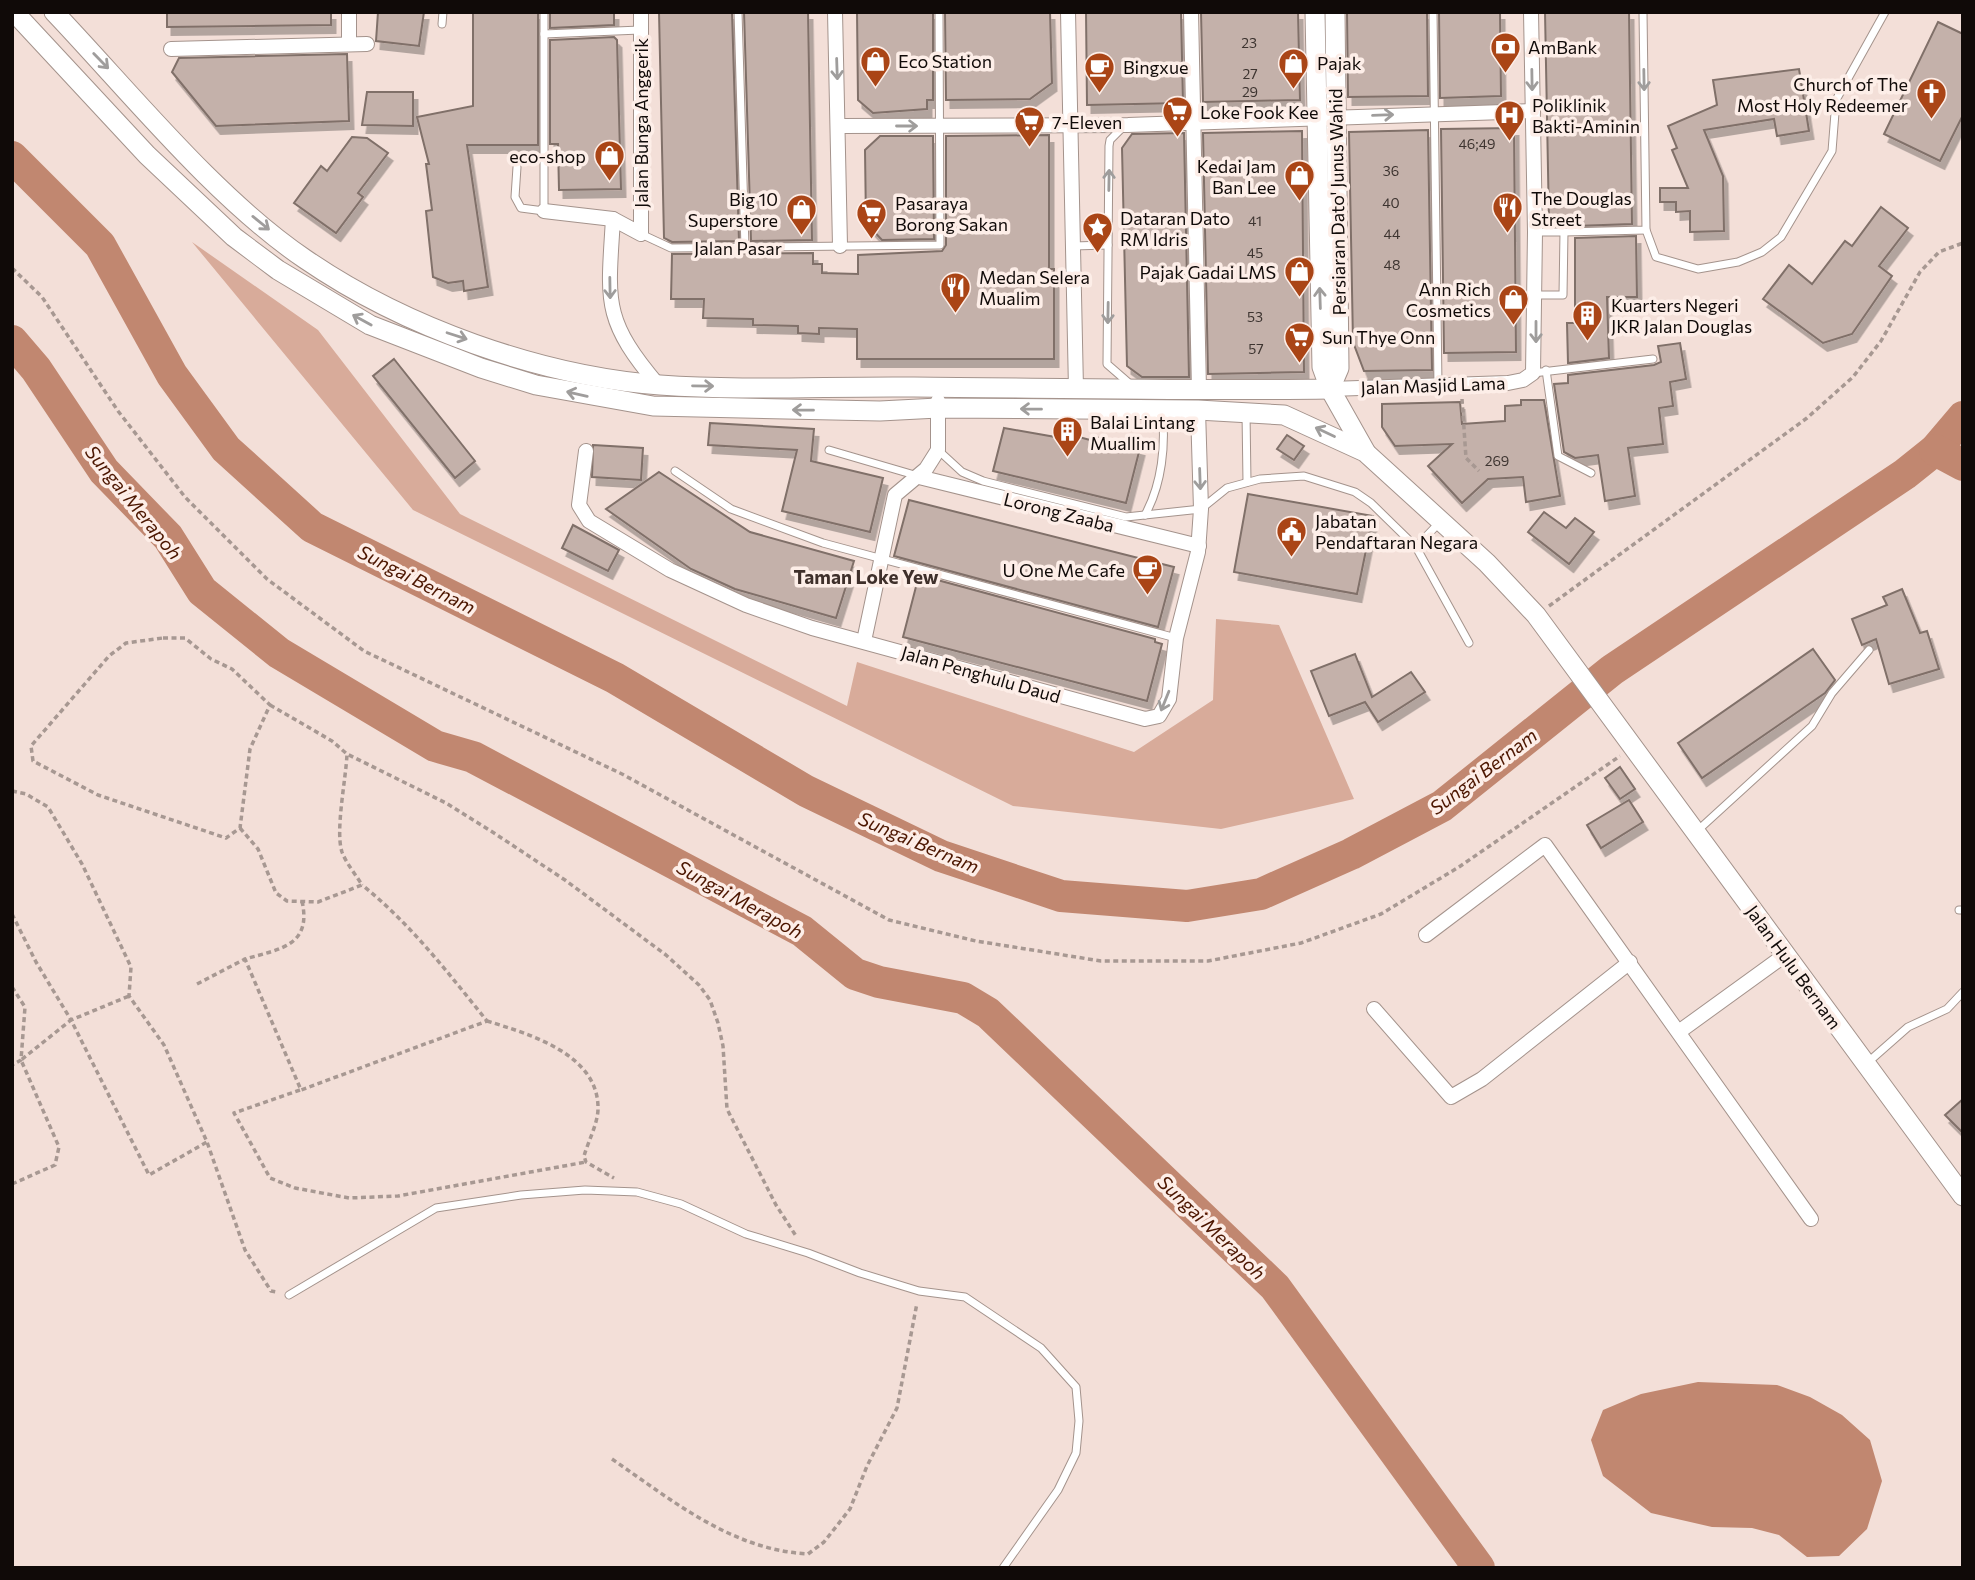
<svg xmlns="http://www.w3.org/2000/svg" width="1975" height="1580" viewBox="0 0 1975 1580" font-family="Commissioner,sans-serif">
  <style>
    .green { fill: #d8ab9a }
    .water { fill: #c18770 }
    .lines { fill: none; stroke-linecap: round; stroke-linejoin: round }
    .river { stroke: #c18770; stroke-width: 32 }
    .building { fill: #c4b1aa; stroke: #807069; stroke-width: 2; filter: url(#shadow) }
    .lane-casing { stroke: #a4938c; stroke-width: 9 }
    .street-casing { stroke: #a4938c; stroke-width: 16 }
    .secondary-casing { stroke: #a4938c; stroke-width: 21 }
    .path { stroke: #a79892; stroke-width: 3.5; stroke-dasharray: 5 3.5; stroke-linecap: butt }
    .lane { stroke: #fff; stroke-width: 7 }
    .street { stroke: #fff; stroke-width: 14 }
    .secondary { stroke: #fff; stroke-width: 19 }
    .oneway { stroke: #9f9d9c }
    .labels { text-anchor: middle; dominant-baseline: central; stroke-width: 7; stroke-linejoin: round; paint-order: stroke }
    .number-label { font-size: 14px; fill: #3d3430 }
    .poi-label { font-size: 18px; fill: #100a08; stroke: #fdeee8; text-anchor: start }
    .street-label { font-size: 18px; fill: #100a08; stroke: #fdeee8 }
    .water-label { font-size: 19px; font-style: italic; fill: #4c1600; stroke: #fdeee8 }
    .neighbourhood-label { font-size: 19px; font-weight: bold; fill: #3f302b; stroke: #fdeee8 }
  </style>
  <defs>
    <filter id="shadow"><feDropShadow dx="4.5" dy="8" stdDeviation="0" flood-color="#0004"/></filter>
  </defs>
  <rect width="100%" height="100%" fill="#f3dfd8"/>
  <polygon class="green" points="192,242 318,330 460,514 847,706 857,662 1134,752 1213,700 1216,619 1279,625 1354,799 1221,829 1013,806 413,510"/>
  <polygon class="water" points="1698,1382 1777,1385 1810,1397 1842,1415 1870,1440 1882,1481 1867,1529 1839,1556 1807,1557 1779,1535 1752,1528 1712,1527 1651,1513 1603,1476 1591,1440 1603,1410 1641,1394"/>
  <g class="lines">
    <g class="river">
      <polyline points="12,157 100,245 172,375 226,449 312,527 615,678 806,791 941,856 1061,896 1187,906 1261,894 1351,854 1442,806 1612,670 1905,474 1935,450 1963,417"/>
      <polyline points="12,341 36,369 104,471 168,537 202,591 279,653 435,746 473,757 802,931 855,974 879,982 963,998 988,1013 1275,1287 1479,1568"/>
      <polyline points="1935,450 1963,465"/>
    </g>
  </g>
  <g class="building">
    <polygon points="167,12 331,12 331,25 167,27"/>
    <polygon points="378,12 424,12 419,46 376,41"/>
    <polygon points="473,12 538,12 538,145 467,145 488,287 464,291 463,281 448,283 433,277 426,211 432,210 426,164 429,164 417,117 473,106"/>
    <polygon points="550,12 614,12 614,25 550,28"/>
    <polygon points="659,12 732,12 739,241 672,242 664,238"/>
    <polygon points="744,12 808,12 812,240 751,241"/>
    <polygon points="857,12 933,12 933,100 927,100 927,109 873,113 858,100"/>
    <polygon points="945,12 1050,12 1052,83 1030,99 946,100"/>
    <polygon points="1086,12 1181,12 1183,103 1087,105"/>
    <polygon points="1201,12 1298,12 1300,100 1203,102"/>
    <polygon points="1347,12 1427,12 1428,96 1348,97"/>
    <polygon points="1439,12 1500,12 1501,96 1440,98"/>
    <polygon points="1545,12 1629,12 1632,224 1575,226 1575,222 1549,222"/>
    <polygon points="1938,22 1963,34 1963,115 1940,161 1884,134"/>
    <polygon points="614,37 617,40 621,189 559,190 558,144 550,144 550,40"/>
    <polygon points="347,54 349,121 216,126 172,72 179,58"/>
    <polygon points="1799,69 1809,131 1777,136 1774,119 1704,130 1723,176 1724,231 1690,232 1690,211 1676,212 1676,202 1660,202 1660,188 1688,188 1672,150 1677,148 1668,126 1717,105 1713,80"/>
    <polygon points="367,92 413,92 413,126 362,125"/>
    <polygon points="1514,128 1516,352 1444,353 1441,129"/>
    <polygon points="1428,130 1432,370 1364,371 1353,342 1349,132"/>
    <polygon points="1302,131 1304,372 1208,374 1203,133"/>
    <polygon points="1184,133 1189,377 1142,377 1127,366 1122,148 1132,134"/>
    <polygon points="1049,135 1049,269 1054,269 1054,359 857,359 857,329 819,328 819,334 798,333 798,326 753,325 753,319 703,318 704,299 671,299 672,254 813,253 813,264 822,264 822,273 858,274 858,255 942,251 946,245 946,136"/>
    <polygon points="880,136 933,136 934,239 882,240 866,223 865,150"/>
    <polygon points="352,137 367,138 388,153 358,193 363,197 336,233 294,203 321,166 327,171"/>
    <polygon points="1881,207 1908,228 1879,266 1892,276 1852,334 1823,343 1763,299 1789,265 1812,284 1845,241 1852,246"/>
    <polygon points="1636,236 1637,297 1607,297 1609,358 1568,363 1567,323 1575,323 1575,238"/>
    <polygon points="1680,343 1686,379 1670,382 1673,406 1659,408 1663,444 1628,448 1635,496 1605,501 1598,455 1575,458 1564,452 1554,384 1568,383 1568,375 1654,365 1661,362 1658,346"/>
    <polygon points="394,359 475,461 455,478 373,376"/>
    <polygon points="1521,400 1544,400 1560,496 1526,502 1523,477 1488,479 1462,503 1428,466 1452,444 1395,446 1382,427 1382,404 1460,402 1462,424 1505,421 1505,406 1521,405"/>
    <polygon points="710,423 814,429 811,461 883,478 870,532 782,511 797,450 708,445"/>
    <polygon points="1004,428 1067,439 1068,434 1090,440 1091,436 1140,448 1126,503 993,471"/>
    <polygon points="1287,435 1304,446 1294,460 1277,449"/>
    <polygon points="593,445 643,448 641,480 592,477"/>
    <polygon points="659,472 750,532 854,561 836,618 735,589 691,569 606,509"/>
    <polygon points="1248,494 1373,516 1357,594 1234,572"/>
    <polygon points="909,500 1174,567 1158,627 894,556"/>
    <polygon points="1544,512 1566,528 1575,518 1594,532 1569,564 1528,532"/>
    <polygon points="573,525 619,550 608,571 562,548"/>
    <polygon points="919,575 1155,639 1155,642 1162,644 1147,701 903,637"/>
    <polygon points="1902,589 1920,633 1927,631 1939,669 1889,684 1876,639 1862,645 1852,619 1887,605 1883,597"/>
    <polygon points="1813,649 1835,680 1825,693 1702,778 1678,743"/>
    <polygon points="1355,654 1372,697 1411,672 1425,692 1378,722 1365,702 1329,716 1311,671"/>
    <polygon points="1620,767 1635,789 1620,799 1605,778"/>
    <polygon points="1629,800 1643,822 1601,848 1587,825"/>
    <polygon points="1963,1099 1963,1133 1945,1115"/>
  </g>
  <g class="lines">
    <defs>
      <g id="lane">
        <polyline points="738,12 745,248"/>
        <polyline points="1433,12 1438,385"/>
        <polyline points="442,24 443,12"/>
        <polyline points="544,34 640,30"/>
        <polyline points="1122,128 1110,140 1109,146 1107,364 1130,384"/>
        <polyline points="517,167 515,197 521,208 544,211 544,12"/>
        <polyline points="1646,230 1656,257 1698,269 1738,262 1762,252 1781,237 1832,151 1836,100 1885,12"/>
        <polyline points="1564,232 1646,230 1643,12"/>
        <polyline points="641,234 671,248 940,245 939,12"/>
        <polyline points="1073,246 1108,245"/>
        <polyline points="1535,295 1563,295 1564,232 1535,232"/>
        <polyline points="1546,370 1558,456 1591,473"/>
        <polyline points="1533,373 1653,359"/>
        <polyline points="1246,413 1247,482"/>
        <polyline points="829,450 918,476"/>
        <polyline points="938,450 962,472 983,481 1126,517 1201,509 1227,488 1260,479 1304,476 1355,492 1371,503 1416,547 1439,523"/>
        <polyline points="675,471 731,509 823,543 1176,638"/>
        <path d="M1145,515C1162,484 1166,445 1162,410"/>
        <polyline points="1416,547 1469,643"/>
        <polyline points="1696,832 1812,726 1832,693 1869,650"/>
        <polyline points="1959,910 1963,910"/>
        <polyline points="1866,1064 1908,1027 1947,1009 1963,992"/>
        <polyline points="289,1295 436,1208 521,1195 585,1190 637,1192 681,1204 746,1234 808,1253 860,1273 919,1291 965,1297 1041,1348 1076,1387 1079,1421 1076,1453 1058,1490 1003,1568"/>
      </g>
      <g id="street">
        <polyline points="349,12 349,44"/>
        <polyline points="835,12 840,246"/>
        <polyline points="1068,12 1076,389"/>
        <polyline points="1191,12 1199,390"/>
        <polyline points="171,49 367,44"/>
        <polyline points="839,126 1128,125 1533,111"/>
        <polyline points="544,211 613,219 641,234 641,12"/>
        <path d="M613,219C608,301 602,319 658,385"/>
        <polyline points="1330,389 1508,383 1523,380 1533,373 1535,232 1531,12"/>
        <polyline points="586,451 579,505 589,521 670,570 746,605 812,628 1145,719 1159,716 1169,699 1176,638 1198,552 1201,509 1198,410"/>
        <polyline points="919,477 1199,546"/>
        <polyline points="864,641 895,495 926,469 938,450 938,401"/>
        <polyline points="1426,935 1545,845 1811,1219"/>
        <polyline points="1374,1009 1451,1097 1482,1079 1630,962"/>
        <polyline points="1680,1031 1785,955"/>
      </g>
      <g id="secondary">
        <polyline points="14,12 147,155 234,237 278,270 370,325 481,368 536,385 653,406 880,411 938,408 1198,410 1284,415 1365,452 1487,563 1536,615 1963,1196"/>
        <path d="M54,12C130,92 215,198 305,259C404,327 540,376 660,385C745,391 829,386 914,387C1052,388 1191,391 1330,389"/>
        <polyline points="1315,12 1322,367 1330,389 1365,451"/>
        <polyline points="1330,389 1339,368 1335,12"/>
      </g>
    </defs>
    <use href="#lane" class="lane-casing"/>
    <use href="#street" class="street-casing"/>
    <use href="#secondary" class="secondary-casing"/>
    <g class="path">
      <polyline points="12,268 42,297 118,411 185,497 267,579 364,651 622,774 889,920 976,941 1101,961 1208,961 1301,943 1381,914 1459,867 1620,756"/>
      <polyline points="1462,399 1466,458 1479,471"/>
      <polyline points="1549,606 1807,418 1853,377 1881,341 1920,272 1939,252 1963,243"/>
      <polygon points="163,638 185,638 211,659 232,669 270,705 250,749 240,828 226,838 98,795 33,761 31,746 109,656 126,643"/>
      <polyline points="270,705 332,741 347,754 446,803 494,833 565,880 666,955 699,985 710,1000 718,1023 723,1046 727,1109 776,1205 796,1236"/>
      <polyline points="12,791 26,794 48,807 82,864 131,967 129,996 164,1045 207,1142 245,1250 271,1291 277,1292"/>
      <path d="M240,828L258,849L276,893L287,901L318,902L362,885C356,875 346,863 342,852C335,831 346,779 347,754"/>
      <path d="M302,901C312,946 280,949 245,959L301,1090L487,1021C449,974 410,923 362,885"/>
      <polyline points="12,914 36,962 71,1020 129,996"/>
      <polyline points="197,984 245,959"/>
      <polyline points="12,987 25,1007 21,1060 12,1065"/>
      <path d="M487,1021C529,1034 599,1054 598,1109C598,1123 588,1142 584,1156L586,1162L614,1178"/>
      <polyline points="300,1090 234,1113 270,1178 295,1188 349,1198 398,1196 586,1162"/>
      <polyline points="12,1184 55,1165 59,1147 21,1060 71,1020 149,1175 207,1142"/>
      <path d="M612,1459C673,1501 732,1550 808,1554L824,1542L850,1509L867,1466L897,1408L917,1303"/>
    </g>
    <use href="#lane" class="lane"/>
    <use href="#street" class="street"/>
    <use href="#secondary" class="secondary"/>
  </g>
  <defs><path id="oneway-shaft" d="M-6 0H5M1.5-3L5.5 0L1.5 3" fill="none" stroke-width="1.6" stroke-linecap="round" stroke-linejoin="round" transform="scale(1.75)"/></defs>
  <g class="oneway">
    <use href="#oneway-shaft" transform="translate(101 61) rotate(46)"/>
    <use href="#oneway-shaft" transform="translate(837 69) rotate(88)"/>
    <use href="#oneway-shaft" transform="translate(1532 80) rotate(89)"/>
    <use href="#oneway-shaft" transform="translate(1644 80) rotate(89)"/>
    <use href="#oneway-shaft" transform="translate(1383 115) rotate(-2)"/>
    <use href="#oneway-shaft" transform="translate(907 126)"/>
    <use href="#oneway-shaft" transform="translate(1109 180) rotate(-89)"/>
    <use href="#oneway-shaft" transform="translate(261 223) rotate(39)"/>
    <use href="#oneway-shaft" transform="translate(610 288) rotate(89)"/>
    <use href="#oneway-shaft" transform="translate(1320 298) rotate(-92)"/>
    <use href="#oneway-shaft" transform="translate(1108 313) rotate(91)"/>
    <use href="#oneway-shaft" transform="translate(362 320) rotate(-151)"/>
    <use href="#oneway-shaft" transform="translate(1536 332) rotate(90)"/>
    <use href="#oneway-shaft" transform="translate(457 336) rotate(18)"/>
    <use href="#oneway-shaft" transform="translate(703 386) rotate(1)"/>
    <use href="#oneway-shaft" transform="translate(577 394) rotate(-167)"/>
    <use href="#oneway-shaft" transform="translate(1031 409) rotate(-179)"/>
    <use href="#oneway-shaft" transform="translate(803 410) rotate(-179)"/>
    <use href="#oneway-shaft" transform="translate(1325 432) rotate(-155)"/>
    <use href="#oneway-shaft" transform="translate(1200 479) rotate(88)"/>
    <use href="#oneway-shaft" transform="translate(1165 701) rotate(112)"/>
  </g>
  <defs>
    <symbol id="bank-pin" viewBox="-11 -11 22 30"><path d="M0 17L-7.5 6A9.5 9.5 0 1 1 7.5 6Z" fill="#aa4516" stroke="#fdeee8"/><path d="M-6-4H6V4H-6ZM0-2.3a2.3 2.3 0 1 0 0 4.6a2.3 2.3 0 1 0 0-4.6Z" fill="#fff"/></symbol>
    <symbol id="shop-pin" viewBox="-11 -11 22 30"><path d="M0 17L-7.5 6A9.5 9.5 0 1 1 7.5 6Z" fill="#aa4516" stroke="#fdeee8"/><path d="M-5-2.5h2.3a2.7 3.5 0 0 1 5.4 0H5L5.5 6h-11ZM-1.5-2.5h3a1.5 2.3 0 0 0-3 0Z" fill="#fff"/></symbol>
    <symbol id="cafe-pin" viewBox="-11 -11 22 30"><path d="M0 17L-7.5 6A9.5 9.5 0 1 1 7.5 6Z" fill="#aa4516" stroke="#fdeee8"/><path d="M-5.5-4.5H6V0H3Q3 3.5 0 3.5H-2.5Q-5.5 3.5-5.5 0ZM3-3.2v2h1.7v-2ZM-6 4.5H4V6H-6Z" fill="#fff"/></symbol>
    <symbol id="church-pin" viewBox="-11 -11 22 30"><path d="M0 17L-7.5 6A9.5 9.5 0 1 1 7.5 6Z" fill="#aa4516" stroke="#fdeee8"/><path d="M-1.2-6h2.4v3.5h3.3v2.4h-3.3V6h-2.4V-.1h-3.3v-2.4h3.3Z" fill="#fff"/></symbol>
    <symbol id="supermarket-pin" viewBox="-11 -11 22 30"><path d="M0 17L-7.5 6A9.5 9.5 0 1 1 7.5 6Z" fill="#aa4516" stroke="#fdeee8"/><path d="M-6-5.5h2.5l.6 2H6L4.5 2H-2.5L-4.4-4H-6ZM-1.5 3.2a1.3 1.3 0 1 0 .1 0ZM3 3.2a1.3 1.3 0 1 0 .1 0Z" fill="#fff"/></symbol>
    <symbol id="hospital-pin" viewBox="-11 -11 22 30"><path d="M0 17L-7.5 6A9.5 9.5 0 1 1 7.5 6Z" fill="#aa4516" stroke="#fdeee8"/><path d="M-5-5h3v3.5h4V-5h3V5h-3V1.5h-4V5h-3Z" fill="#fff"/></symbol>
    <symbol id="restaurant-pin" viewBox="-11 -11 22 30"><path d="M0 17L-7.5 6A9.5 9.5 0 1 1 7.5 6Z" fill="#aa4516" stroke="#fdeee8"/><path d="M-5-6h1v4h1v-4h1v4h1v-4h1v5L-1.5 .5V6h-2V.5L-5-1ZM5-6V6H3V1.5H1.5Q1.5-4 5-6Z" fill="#fff"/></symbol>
    <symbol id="sight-pin" viewBox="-11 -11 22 30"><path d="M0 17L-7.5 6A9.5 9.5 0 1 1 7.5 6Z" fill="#aa4516" stroke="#fdeee8"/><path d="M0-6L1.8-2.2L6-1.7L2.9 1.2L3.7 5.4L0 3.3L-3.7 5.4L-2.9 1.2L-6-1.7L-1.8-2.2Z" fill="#fff"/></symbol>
    <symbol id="building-pin" viewBox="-11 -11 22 30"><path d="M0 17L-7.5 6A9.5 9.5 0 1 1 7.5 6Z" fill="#aa4516" stroke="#fdeee8"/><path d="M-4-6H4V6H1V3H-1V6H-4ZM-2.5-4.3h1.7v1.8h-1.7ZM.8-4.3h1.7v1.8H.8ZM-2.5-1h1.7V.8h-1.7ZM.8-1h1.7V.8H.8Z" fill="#fff"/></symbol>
    <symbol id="civic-pin" viewBox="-11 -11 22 30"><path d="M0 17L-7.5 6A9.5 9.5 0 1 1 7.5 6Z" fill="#aa4516" stroke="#fdeee8"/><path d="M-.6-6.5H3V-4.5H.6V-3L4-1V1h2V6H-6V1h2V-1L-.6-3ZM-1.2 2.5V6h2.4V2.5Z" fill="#fff"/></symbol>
  </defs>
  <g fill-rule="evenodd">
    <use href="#bank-pin" x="1488" y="30" width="35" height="47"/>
    <use href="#shop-pin" x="858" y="44" width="35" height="47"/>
    <use href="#shop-pin" x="1276" y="46" width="35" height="47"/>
    <use href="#cafe-pin" x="1082" y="50" width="35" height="47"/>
    <use href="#church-pin" x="1914" y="76" width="35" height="47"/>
    <use href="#supermarket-pin" x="1160" y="94" width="35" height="47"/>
    <use href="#hospital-pin" x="1492" y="98" width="35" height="47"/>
    <use href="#supermarket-pin" x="1012" y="104" width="35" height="47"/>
    <use href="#shop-pin" x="592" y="138" width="35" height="47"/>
    <use href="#shop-pin" x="1282" y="158" width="35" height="47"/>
    <use href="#restaurant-pin" x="1490" y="190" width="35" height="47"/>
    <use href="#shop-pin" x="784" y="192" width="35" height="47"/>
    <use href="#supermarket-pin" x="854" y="196" width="35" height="47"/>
    <use href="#sight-pin" x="1080" y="210" width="35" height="47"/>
    <use href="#shop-pin" x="1282" y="254" width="35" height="47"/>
    <use href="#restaurant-pin" x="938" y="270" width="35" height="47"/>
    <use href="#shop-pin" x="1496" y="282" width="35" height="47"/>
    <use href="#building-pin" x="1570" y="298" width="35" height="47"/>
    <use href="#supermarket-pin" x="1282" y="320" width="35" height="47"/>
    <use href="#building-pin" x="1050" y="414" width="35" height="47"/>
    <use href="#civic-pin" x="1274" y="514" width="35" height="47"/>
    <use href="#cafe-pin" x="1130" y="552" width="35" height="47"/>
  </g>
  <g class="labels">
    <g class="number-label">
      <text x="1249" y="42">23</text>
      <text x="1250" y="73">27</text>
      <text x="1250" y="91">29</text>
      <text x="1477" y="143">46;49</text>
      <text x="1391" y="170">36</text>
      <text x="1391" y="202">40</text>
      <text x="1255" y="220">41</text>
      <text x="1392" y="233">44</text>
      <text x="1255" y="252">45</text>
      <text x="1392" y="264">48</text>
      <text x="1255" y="316">53</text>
      <text x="1256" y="348">57</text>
      <text x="1497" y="460">269</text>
    </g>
    <g class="poi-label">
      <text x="1528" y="47">AmBank</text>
      <text x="898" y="61">Eco Station</text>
      <text x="1317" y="63">Pajak</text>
      <text x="1123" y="67">Bingxue</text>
      <text x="1908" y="84" text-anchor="end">Church of The<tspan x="1908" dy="21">Most Holy Redeemer</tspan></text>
      <text x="1532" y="105">Poliklinik<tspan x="1532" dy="21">Bakti-Aminin</tspan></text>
      <text x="1200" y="112">Loke Fook Kee</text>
      <text x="1052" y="122">7-Eleven</text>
      <text x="586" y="156" text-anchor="end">eco-shop</text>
      <text x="1276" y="166" text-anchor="end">Kedai Jam<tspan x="1276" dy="21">Ban Lee</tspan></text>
      <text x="1531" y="198">The Douglas<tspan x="1531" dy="21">Street</tspan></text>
      <text x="778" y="199" text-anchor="end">Big 10<tspan x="778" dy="21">Superstore</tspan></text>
      <text x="895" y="203">Pasaraya<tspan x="895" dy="21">Borong Sakan</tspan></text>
      <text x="1120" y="218">Dataran Dato<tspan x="1120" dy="21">RM Idris</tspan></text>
      <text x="1276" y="272" text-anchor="end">Pajak Gadai LMS</text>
      <text x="979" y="277">Medan Selera<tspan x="979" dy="21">Mualim</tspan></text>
      <text x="1491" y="289" text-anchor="end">Ann Rich<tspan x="1491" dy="21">Cosmetics</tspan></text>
      <text x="1611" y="305">Kuarters Negeri<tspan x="1611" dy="21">JKR Jalan Douglas</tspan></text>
      <text x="1322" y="337">Sun Thye Onn</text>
      <text x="1090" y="422">Balai Lintang<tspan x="1090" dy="21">Muallim</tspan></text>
      <text x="1315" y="521">Jabatan<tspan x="1315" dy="21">Pendaftaran Negara</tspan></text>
      <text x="1125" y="570" text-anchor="end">U One Me Cafe</text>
    </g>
    <g class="street-label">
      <text transform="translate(641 123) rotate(-90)">Jalan Bunga Anggerik</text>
      <text transform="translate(1337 202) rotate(-91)">Persiaran Dato' Junus Wahid</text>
      <text x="738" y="248">Jalan Pasar</text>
      <text transform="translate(1433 385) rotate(-2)">Jalan Masjid Lama</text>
      <text transform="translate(1059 512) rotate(14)">Lorong Zaaba</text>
      <text transform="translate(981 674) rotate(16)">Jalan Penghulu Daud</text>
      <text transform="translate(1794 967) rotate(54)">Jalan Hulu Bernam</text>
    </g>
    <g class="water-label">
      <text transform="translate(134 502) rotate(51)">Sungai Merapoh</text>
      <text transform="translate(417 579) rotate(27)">Sungai Bernam</text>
      <text transform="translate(1483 771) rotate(-37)">Sungai Bernam</text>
      <text transform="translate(919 842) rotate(23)">Sungai Bernam</text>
      <text transform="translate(740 899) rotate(29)">Sungai Merapoh</text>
      <text transform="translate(1212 1227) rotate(44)">Sungai Merapoh</text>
    </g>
    <g class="neighbourhood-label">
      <text x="866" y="576">Taman Loke Yew</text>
    </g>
  </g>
  <rect width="1975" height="1580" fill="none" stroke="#100a08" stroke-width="28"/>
</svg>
